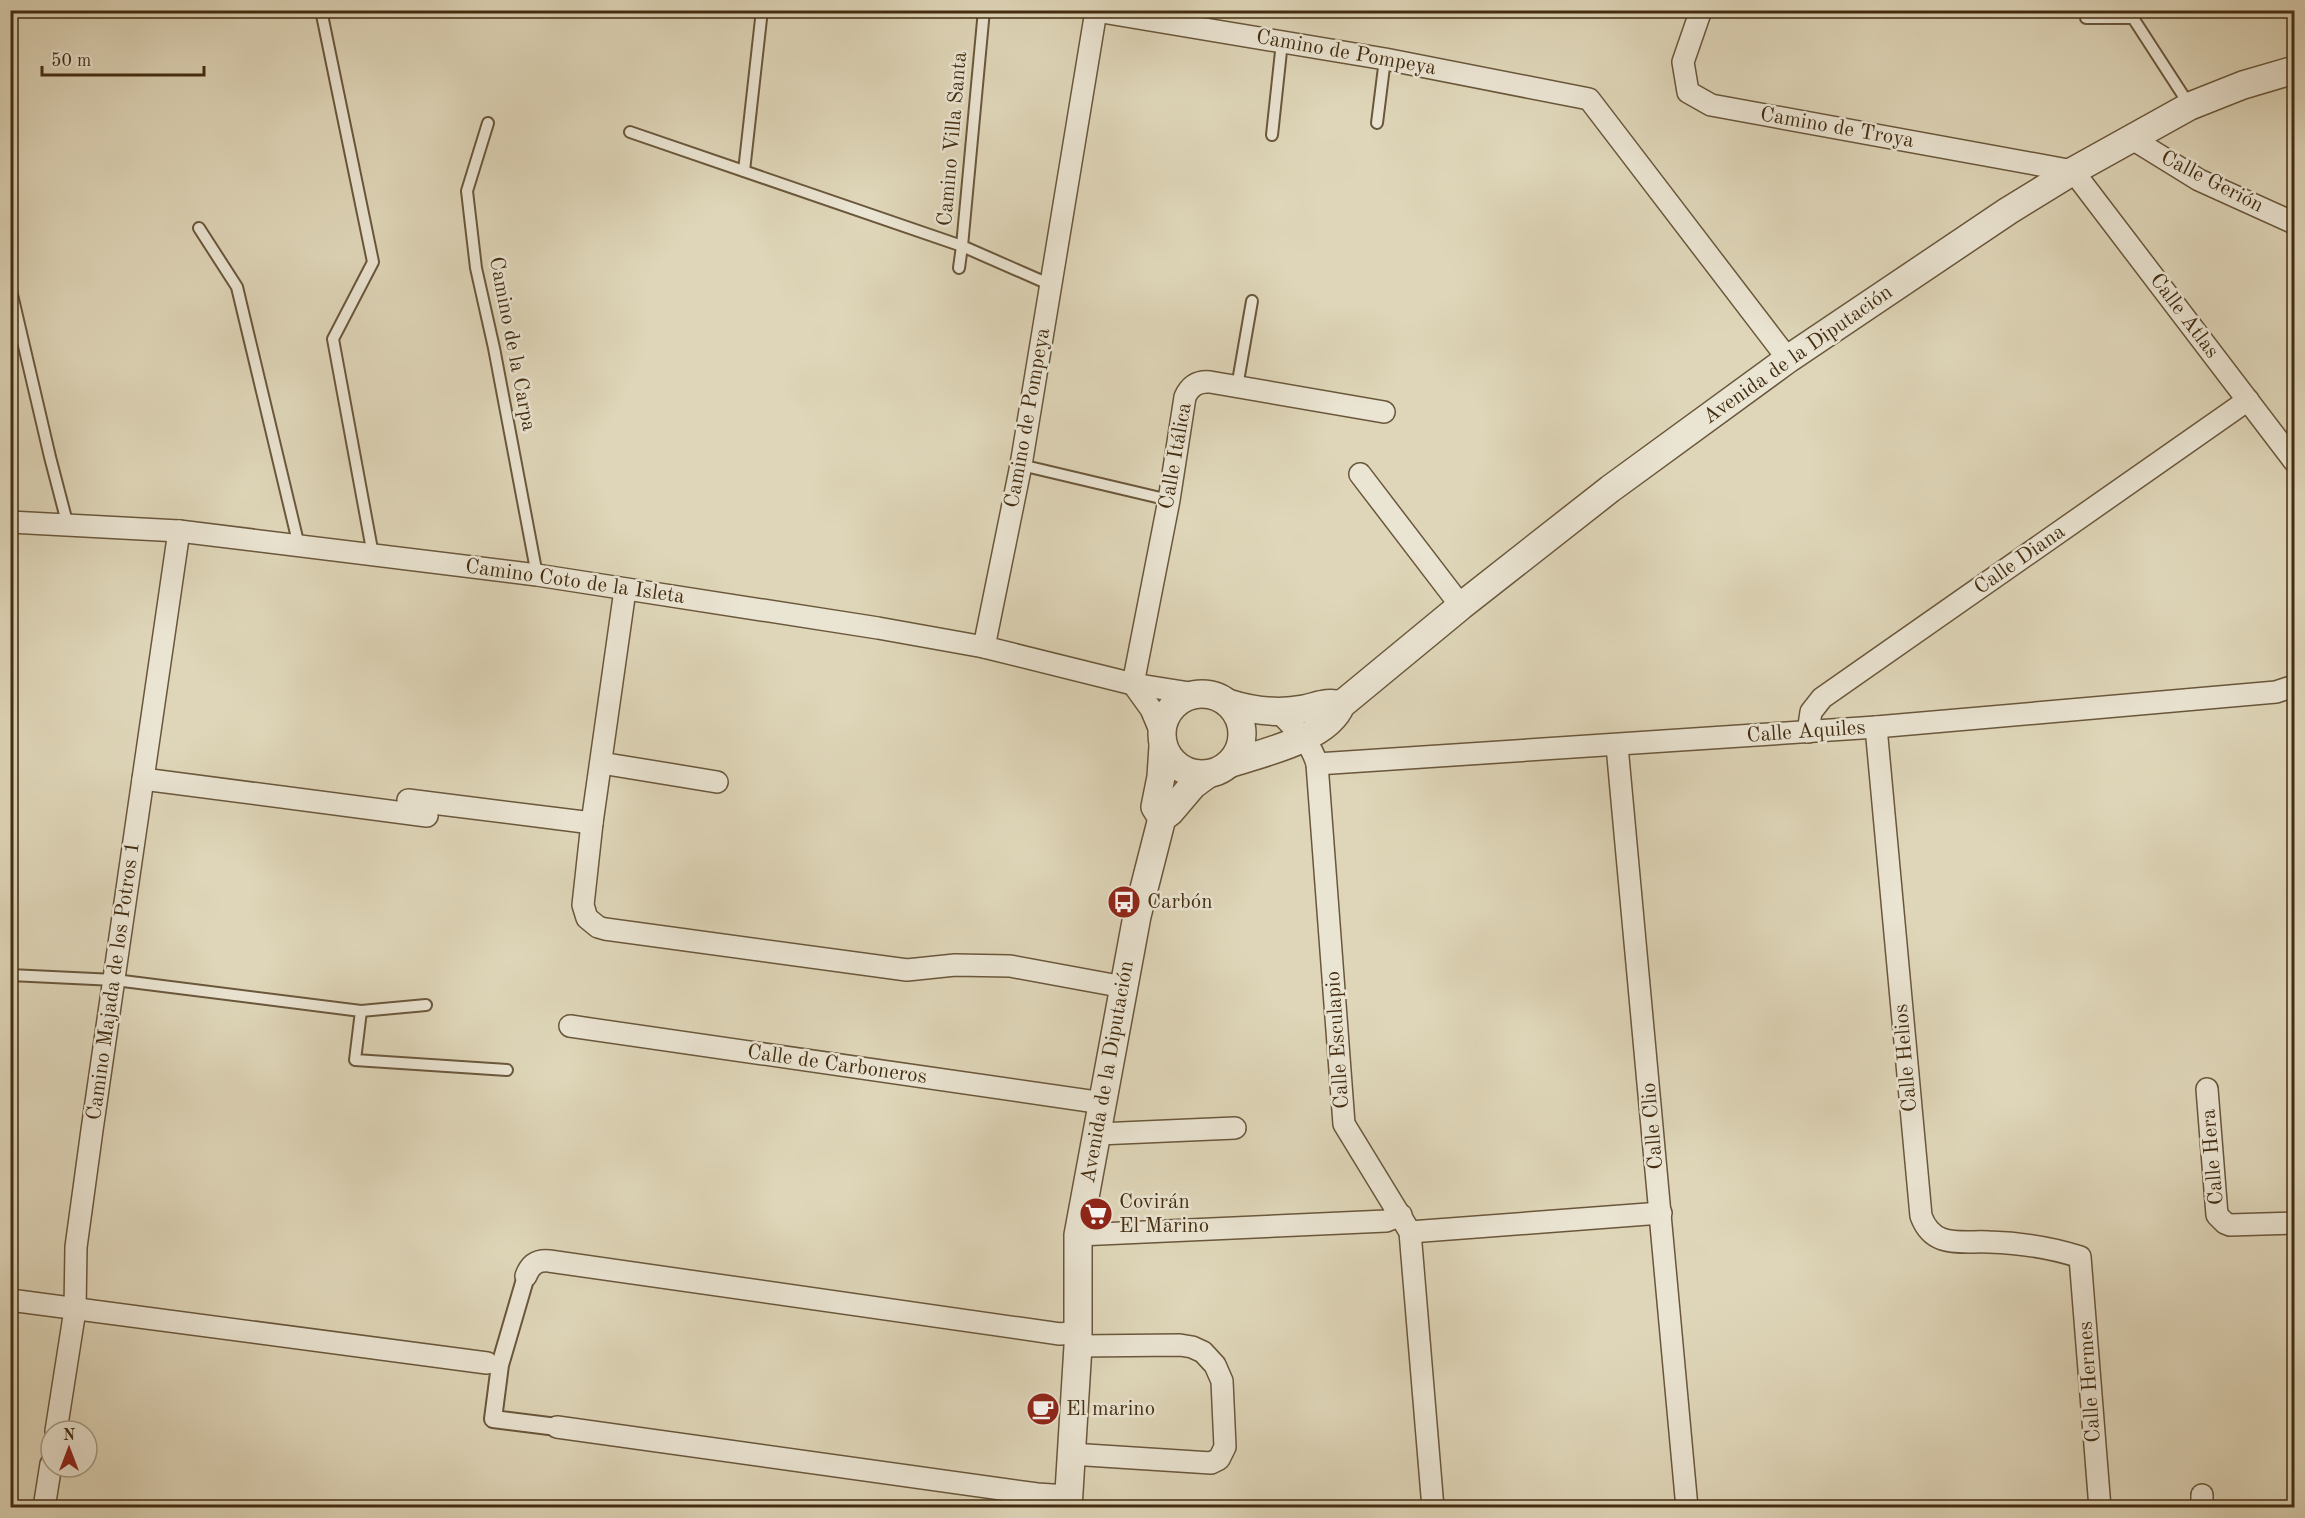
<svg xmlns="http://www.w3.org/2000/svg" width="2305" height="1518" viewBox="0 0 2305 1518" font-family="'Old Standard TT',serif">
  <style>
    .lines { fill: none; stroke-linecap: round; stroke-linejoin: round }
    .service-casing { stroke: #6a573b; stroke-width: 14 }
    .pedestrian-casing { stroke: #6a573b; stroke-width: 20 }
    .minor-casing { stroke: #6a573b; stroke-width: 24 }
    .tertiary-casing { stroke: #6a573b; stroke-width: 30 }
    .service { stroke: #eae4d2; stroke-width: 10 }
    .pedestrian { stroke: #eae4d2; stroke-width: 16 }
    .minor { stroke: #eae4d2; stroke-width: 21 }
    .tertiary { stroke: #eae4d2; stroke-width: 27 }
    .labels { text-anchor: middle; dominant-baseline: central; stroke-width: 5; stroke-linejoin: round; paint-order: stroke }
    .street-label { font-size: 21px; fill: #432d11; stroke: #eae4d2 }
    .poi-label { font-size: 21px; fill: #432d11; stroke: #eae4d2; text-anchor: start }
  </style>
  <rect width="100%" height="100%" fill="#dfd6b9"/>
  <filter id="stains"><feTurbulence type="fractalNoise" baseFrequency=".00333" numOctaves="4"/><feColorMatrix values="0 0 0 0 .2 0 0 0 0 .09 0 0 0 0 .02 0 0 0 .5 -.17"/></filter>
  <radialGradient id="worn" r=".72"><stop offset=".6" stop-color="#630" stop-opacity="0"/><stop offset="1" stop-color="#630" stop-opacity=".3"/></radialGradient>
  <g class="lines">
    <defs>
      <g id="service">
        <polyline points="321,10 373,262 333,339 373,555"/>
        <polyline points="984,10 962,246 1051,285"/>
        <polyline points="2086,18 2133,18 2190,106"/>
        <polyline points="488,123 467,191 476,268 494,348 537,575"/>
        <polyline points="1377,123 1385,59"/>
        <polyline points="630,132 962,246 959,268"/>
        <polyline points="1272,135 1282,42"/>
        <polyline points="744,171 762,10"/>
        <polyline points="199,228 237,287 299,546"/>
        <polyline points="10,286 50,457 68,526"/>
        <polyline points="1237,387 1252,301"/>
        <polyline points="1021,465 1169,500"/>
        <polyline points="10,975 115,980 361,1011 355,1060 507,1070"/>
        <polyline points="361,1011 426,1005"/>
      </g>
      <polyline id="pedestrian" points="526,1276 500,1365 493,1419 557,1427"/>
      <g id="minor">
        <polyline points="1701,10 1683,62 1688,92 1711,105 2073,171 2294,461"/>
        <polyline points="2131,138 2199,180 2294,223"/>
        <polyline points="1360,474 1461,606"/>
        <polyline points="10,522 179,531 537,575 878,628 984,647 1133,684 1196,694"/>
        <polyline points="625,590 592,823 583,905 587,918 598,927 605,929 907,970 955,965 1010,966 1124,987"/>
        <polyline points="984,647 1021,465 1096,11 1385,59 1589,99 1788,359"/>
        <path d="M1133,684L1169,500L1185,397C1190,386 1198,381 1210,382L1384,412"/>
        <polyline points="1133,684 1151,709 1162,735"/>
        <path d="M1278,711C1293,727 1311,742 1317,764L1344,1124L1410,1232L1433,1508"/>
        <path d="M1876,727L1921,1216C1925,1227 1931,1235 1942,1239C1956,1244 1974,1241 1989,1242C2020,1243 2050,1247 2080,1257L2100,1508"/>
        <polyline points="1808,732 1811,712 1822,698 2248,400"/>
        <polyline points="1617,746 1687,1508"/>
        <polyline points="601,763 717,782"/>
        <polyline points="1317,764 1876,727 2276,692 2294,686"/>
        <polyline points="143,779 427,816"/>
        <polyline points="408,800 592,823"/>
        <polyline points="570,1026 1103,1103"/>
        <polyline points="2207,1089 2217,1215 2225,1223 2230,1225 2294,1223"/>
        <polyline points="1098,1134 1235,1128"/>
        <polyline points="1410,1232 1661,1213"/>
        <polyline points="1078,1235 1386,1221 1401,1215"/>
        <path d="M526,1276C530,1265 537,1260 549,1261L1060,1334L1078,1332"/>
        <polyline points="10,1300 487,1363"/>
        <polyline points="557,1427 1037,1494 1068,1496"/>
        <polyline points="56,1431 75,1310 76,1247 92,1130 179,531"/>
        <polyline points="1071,1454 1211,1463 1219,1459 1225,1447 1222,1381 1215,1365 1203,1352 1192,1347 1180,1345 1078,1346"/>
        <polyline points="2202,1495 2202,1508"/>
        <polyline points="44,1508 51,1464"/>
      </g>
      <g id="tertiary">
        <circle cx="1202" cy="734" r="40"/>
        <path d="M1228,703C1253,711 1278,714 1304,709C1318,706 1327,701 1341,705"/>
        <path d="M1229,764C1261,753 1328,739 1341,705L1461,606L1610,489L1788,359L2008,211L2073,171L2190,106L2243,85L2294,70"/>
        <polyline points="1162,818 1155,807 1161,777 1163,746"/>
        <polyline points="1068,1508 1078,1346 1078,1235 1137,916 1162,818 1170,812 1193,785 1208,774"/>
      </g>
    </defs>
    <use href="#service" class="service-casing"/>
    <use href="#pedestrian" class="pedestrian-casing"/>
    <use href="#minor" class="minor-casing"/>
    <use href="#tertiary" class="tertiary-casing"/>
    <use href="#service" class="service"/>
    <use href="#pedestrian" class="pedestrian"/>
    <use href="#minor" class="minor"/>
    <use href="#tertiary" class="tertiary"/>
  </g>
  <defs>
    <symbol id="bus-disc" viewBox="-11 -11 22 22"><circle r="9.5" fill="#8f2418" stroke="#eae4d2"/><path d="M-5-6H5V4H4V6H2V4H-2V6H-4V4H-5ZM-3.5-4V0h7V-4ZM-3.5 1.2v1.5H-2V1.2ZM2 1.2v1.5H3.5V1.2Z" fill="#fff"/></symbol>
    <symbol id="supermarket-disc" viewBox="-11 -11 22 22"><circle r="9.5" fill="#8f2418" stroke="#eae4d2"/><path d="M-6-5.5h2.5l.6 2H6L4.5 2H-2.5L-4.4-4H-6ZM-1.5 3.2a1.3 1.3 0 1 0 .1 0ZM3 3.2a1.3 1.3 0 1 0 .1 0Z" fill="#fff"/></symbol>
    <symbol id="cafe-disc" viewBox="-11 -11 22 22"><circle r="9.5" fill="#8f2418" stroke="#eae4d2"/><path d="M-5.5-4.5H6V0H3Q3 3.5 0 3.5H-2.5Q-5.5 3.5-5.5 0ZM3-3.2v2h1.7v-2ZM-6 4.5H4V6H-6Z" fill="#fff"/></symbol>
  </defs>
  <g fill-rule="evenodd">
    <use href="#bus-disc" x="1105" y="883" width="38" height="38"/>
    <use href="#supermarket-disc" x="1077" y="1195" width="38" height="38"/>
    <use href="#cafe-disc" x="1024" y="1390" width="38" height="38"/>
  </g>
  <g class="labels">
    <g class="street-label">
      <text transform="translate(1346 53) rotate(10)">Camino de Pompeya</text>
      <text transform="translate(1837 128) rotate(10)">Camino de Troya</text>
      <text transform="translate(953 139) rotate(-85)">Camino Villa Santa</text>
      <text transform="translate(2212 182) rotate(27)">Calle Gerión</text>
      <text transform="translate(2184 316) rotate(53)">Calle Atlas</text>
      <text transform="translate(512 344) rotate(79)">Camino de la Carpa</text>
      <text transform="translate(1798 355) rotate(-35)">Avenida de la Diputación</text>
      <text transform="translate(1028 418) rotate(-80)">Camino de Pompeya</text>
      <text transform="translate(1176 456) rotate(-80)">Calle Itálica</text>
      <text transform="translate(2020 560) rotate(-35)">Calle Diana</text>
      <text transform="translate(575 582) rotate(8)">Camino Coto de la Isleta</text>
      <text transform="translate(1806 732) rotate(-4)">Calle Aquiles</text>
      <text transform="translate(114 981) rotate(-82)">Camino Majada de los Potros 1</text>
      <text transform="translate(1338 1040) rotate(-94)">Calle Esculapio</text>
      <text transform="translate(1906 1058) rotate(-95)">Calle Helios</text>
      <text transform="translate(837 1065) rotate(8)">Calle de Carboneros</text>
      <text transform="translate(1108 1072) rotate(-80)">Avenida de la Diputación</text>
      <text transform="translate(1653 1126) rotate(-95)">Calle Clio</text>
      <text transform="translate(2213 1157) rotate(-95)">Calle Hera</text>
      <text transform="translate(2090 1382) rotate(-94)">Calle Hermes</text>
    </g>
    <g class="poi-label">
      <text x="1147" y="902">Carbón</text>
      <text x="1119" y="1202">Covirán<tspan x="1119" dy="24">El Marino</tspan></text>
      <text x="1066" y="1409">El marino</text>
    </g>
  </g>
  <rect width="2305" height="1518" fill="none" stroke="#dfd6b9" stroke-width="36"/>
  <rect x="12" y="12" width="2281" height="1494" fill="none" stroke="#432d11" stroke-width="3"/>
  <rect x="18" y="18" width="2269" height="1482" fill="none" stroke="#432d11" stroke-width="1.5"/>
  <g transform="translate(69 1449)"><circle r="28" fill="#eae4d2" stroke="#a79b85" stroke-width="1.5"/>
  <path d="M0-4.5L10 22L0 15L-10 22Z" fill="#8f2418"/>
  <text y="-9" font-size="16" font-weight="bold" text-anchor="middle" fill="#432d11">N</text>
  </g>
  <path d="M42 66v9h162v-9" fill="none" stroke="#432d11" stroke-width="3"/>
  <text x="51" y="66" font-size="18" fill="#432d11" stroke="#eae4d2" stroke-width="4.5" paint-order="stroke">50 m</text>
  <rect width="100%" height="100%" filter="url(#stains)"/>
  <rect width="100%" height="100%" fill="url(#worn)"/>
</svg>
